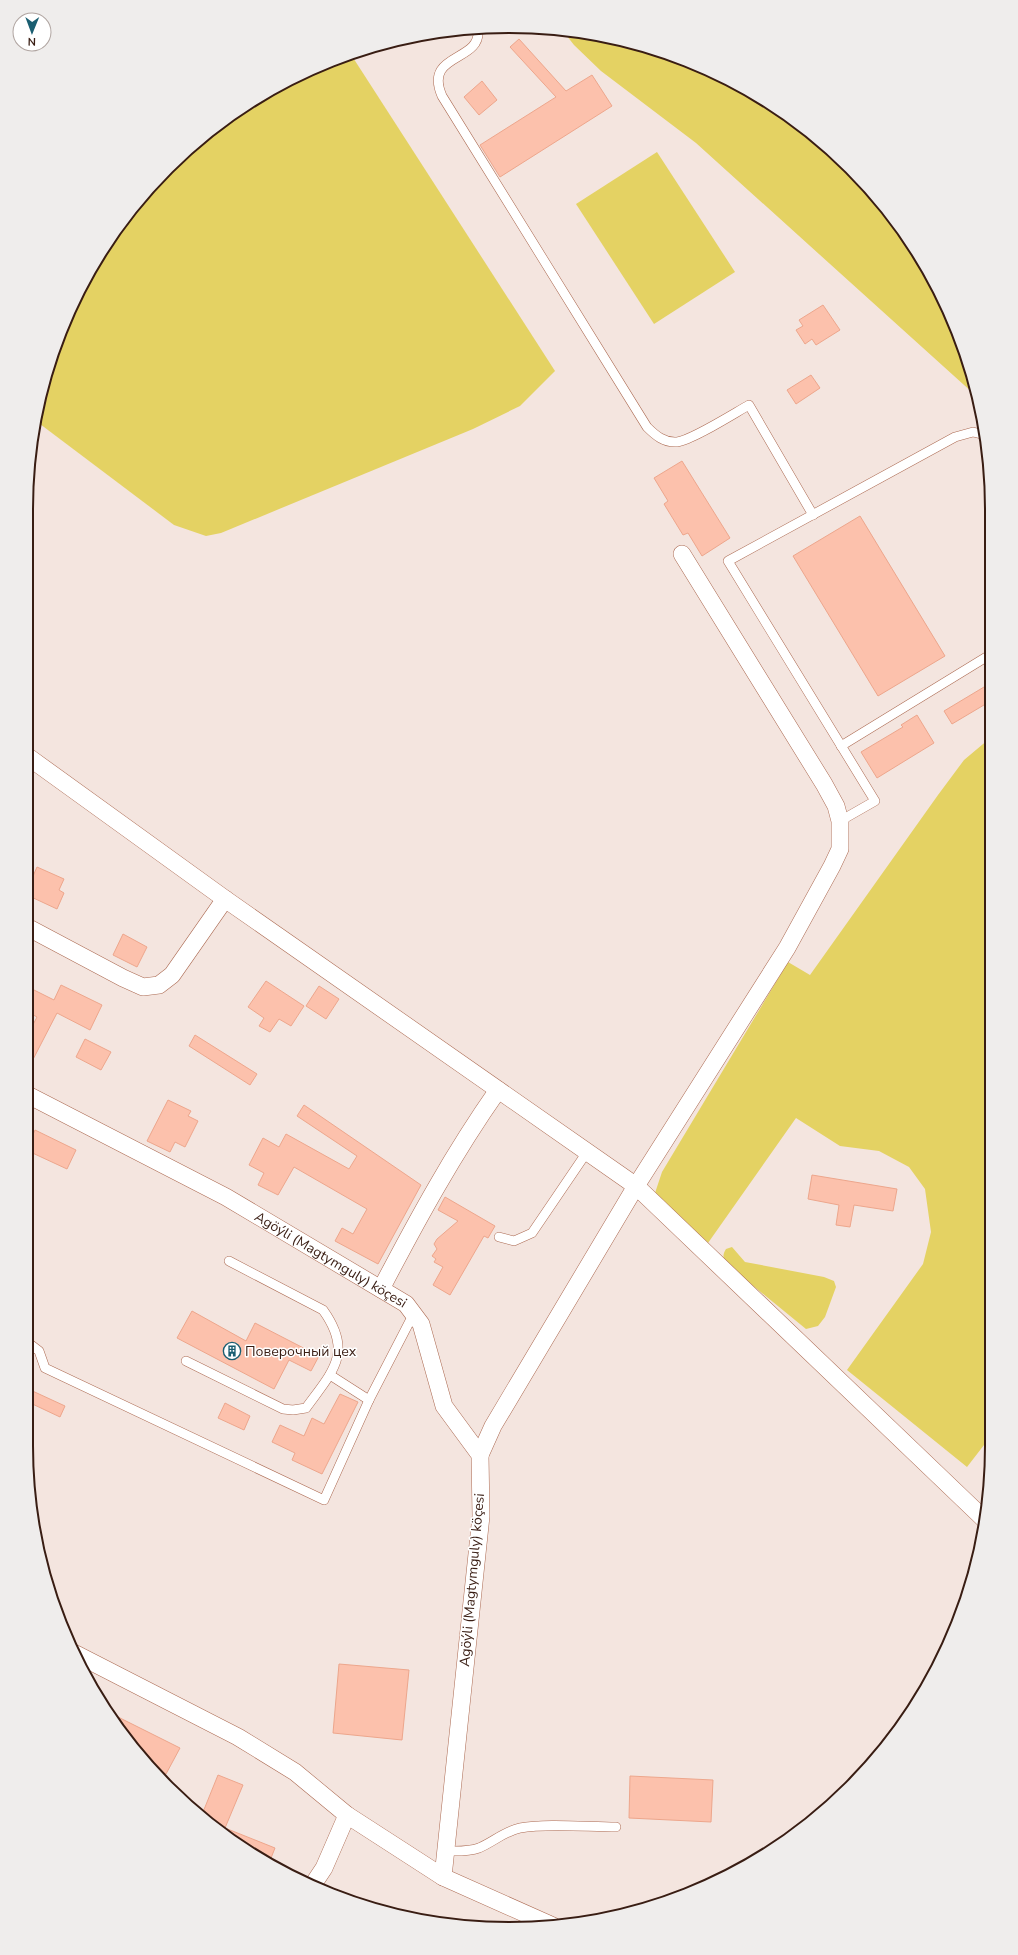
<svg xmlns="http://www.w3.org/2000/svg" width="1018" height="1955" viewBox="0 0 1018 1955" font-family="'Nunito Sans',sans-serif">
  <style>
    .green { fill: #e4d263 }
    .building { fill: #fcc1ac; stroke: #eda68c }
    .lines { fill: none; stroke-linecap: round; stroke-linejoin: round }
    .service-casing { stroke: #ac6a52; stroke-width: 10 }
    .minor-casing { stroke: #ac6a52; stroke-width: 18 }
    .service { stroke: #fff; stroke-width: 9 }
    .minor { stroke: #fff; stroke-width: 17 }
    .labels { text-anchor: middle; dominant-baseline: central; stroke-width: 3; stroke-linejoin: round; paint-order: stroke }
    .street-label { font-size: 14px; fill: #391d13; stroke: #fff }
    .poi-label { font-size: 14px; fill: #391d13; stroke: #fff; text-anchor: start }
    .rim { fill: none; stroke: #391d13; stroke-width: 2 }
  </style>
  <rect width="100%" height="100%" fill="#f4e5df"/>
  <g class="green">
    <polygon points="563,31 634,43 723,76 828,146 910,240 955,324 974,394 696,143 601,71 574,45"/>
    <polygon points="350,53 555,371 520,406 473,429 221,533 206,536 174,525 36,421 42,384 76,295 126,215 191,146 268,91"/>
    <polygon points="657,152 735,272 654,324 576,204"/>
    <polygon points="989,739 991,1436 967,1467 847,1370 923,1264 931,1232 925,1189 909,1167 879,1151 840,1146 796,1118 708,1243 655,1193 662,1172 788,962 810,975 938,795 964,760"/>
    <path d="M732,1247L745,1262L824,1277L834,1281L836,1287L825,1317L818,1326L806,1329L730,1267C724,1261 721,1257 726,1249Z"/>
  </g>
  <g class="building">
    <polygon points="519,39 566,91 592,75 612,106 500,177 480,145 556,97 510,47"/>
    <polygon points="482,81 497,100 479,115 464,97"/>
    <polygon points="823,305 840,330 816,345 812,339 805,344 796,330 803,326 799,320"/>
    <polygon points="811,375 820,388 796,404 787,390"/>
    <polygon points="682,461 730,538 702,556 688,533 683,535 664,504 668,501 654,478"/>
    <polygon points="860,516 945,656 878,696 793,556"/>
    <polygon points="989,684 989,702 952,724 944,711"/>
    <polygon points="917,715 934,743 877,778 861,752 903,727 901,725"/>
    <polygon points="37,867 64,879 59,890 64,893 57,909 27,895 27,890"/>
    <polygon points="123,934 147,947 137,967 113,955"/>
    <polygon points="266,981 304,1006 291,1026 279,1019 270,1032 259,1026 264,1018 248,1007"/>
    <polygon points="61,985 102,1005 90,1030 57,1013 26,1073 26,1038 37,1017 26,1011 26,986 54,1000"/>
    <polygon points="319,986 339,999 326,1019 306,1006"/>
    <polygon points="195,1035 257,1074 250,1085 189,1046"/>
    <polygon points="85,1039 111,1052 101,1070 76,1057"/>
    <polygon points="168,1100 191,1111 188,1116 198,1121 185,1147 175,1142 170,1152 147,1141"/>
    <polygon points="304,1105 421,1185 378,1264 335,1241 342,1228 353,1234 367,1209 294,1167 278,1195 258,1185 264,1173 249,1165 263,1138 279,1147 286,1134 349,1169 357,1156 297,1116"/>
    <polygon points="35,1130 76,1150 67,1169 26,1150"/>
    <polygon points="812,1175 897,1189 893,1211 854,1205 850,1227 836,1225 839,1205 808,1199"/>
    <polygon points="445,1197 495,1226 488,1238 484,1236 450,1295 433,1285 443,1267 434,1262 436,1259 432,1256 437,1249 434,1244 437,1239 458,1221 438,1210"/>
    <polygon points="192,1311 246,1341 255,1323 319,1356 311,1371 289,1360 274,1389 177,1338"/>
    <polygon points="26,1388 65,1406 60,1417 26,1401"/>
    <polygon points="340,1394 358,1402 322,1474 292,1460 295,1453 272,1442 280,1425 304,1436 312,1418 324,1424"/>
    <polygon points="225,1403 250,1416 244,1430 218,1418"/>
    <polygon points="339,1664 409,1670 402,1740 333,1733"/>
    <polygon points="106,1711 180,1748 166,1774 149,1765 126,1740"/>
    <polygon points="218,1775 243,1785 225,1828 275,1848 269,1863 241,1848 201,1817"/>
    <polygon points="630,1776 713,1780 711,1822 629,1818"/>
  </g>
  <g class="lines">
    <defs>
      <g id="service">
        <path d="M478,29C482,63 423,52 442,96L647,427C655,435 664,443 677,442C692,440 733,414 749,405L813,515"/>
        <polyline points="841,746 988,656"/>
        <polyline points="840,821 875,801 728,561 955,437 973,432 985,435"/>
        <polyline points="499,1237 514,1241 532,1233 587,1152"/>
        <polyline points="26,1341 39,1351 45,1368 324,1500 369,1400 414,1313"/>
        <path d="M186,1361L283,1409L293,1410L306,1408C332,1372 354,1353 323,1310L229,1261"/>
        <polyline points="330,1375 369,1400"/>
        <path d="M445,1851C457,1851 468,1852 479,1848C493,1842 505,1831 520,1828C546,1823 588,1827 616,1827"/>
      </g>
      <g id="minor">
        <polyline points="27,756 225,899 636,1186 984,1519"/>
        <polyline points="27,927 123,978 143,987 159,985 172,975 225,899"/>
        <path id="s1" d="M26,1094L226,1197L406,1304L421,1324L444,1406L480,1455L481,1516L443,1877"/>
        <path d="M381,1289C417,1220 453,1154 498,1090"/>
        <polyline points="480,1455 493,1426 636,1186 787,948 832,866 840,849 840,821 836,806 824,784 682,554"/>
        <polyline points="76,1654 238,1737 295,1772 347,1815 443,1877 553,1926"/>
        <polyline points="312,1886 324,1868 347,1815"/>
      </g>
    </defs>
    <use href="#service" class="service-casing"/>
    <use href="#minor" class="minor-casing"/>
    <use href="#service" class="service"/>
    <use href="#minor" class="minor"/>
  </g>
  <defs>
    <symbol id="building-ring" viewBox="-11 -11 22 22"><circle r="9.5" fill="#fff" stroke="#1a5e71" stroke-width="1.5"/><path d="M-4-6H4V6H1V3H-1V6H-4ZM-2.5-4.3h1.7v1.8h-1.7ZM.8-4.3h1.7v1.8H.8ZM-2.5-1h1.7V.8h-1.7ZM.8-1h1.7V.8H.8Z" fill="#1a5e71"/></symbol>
  </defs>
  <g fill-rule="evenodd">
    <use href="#building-ring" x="222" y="1341" width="20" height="20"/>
  </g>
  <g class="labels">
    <g class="street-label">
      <text stroke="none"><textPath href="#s1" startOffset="347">Agöýli (Magtymguly) köçesi</textPath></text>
      <text transform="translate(472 1580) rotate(-85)">Agöýli (Magtymguly) köçesi</text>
    </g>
    <g class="poi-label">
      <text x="245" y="1351">Поверочный цех</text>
    </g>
  </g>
  <path d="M0 0H1018V1955H0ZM509 33H509A476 476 0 0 1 985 509V1446A476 476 0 0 1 509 1922H509A476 476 0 0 1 33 1446V509A476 476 0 0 1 509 33Z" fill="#efedec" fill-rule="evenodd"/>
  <path class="rim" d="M509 33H509A476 476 0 0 1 985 509V1446A476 476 0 0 1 509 1922H509A476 476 0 0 1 33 1446V509A476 476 0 0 1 509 33Z"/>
  <g transform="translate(32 32) rotate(181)"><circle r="19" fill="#ffffff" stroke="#b0a5a1"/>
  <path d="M0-3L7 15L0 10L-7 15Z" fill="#1a5e71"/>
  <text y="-6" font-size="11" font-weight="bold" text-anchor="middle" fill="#391d13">N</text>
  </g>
</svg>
